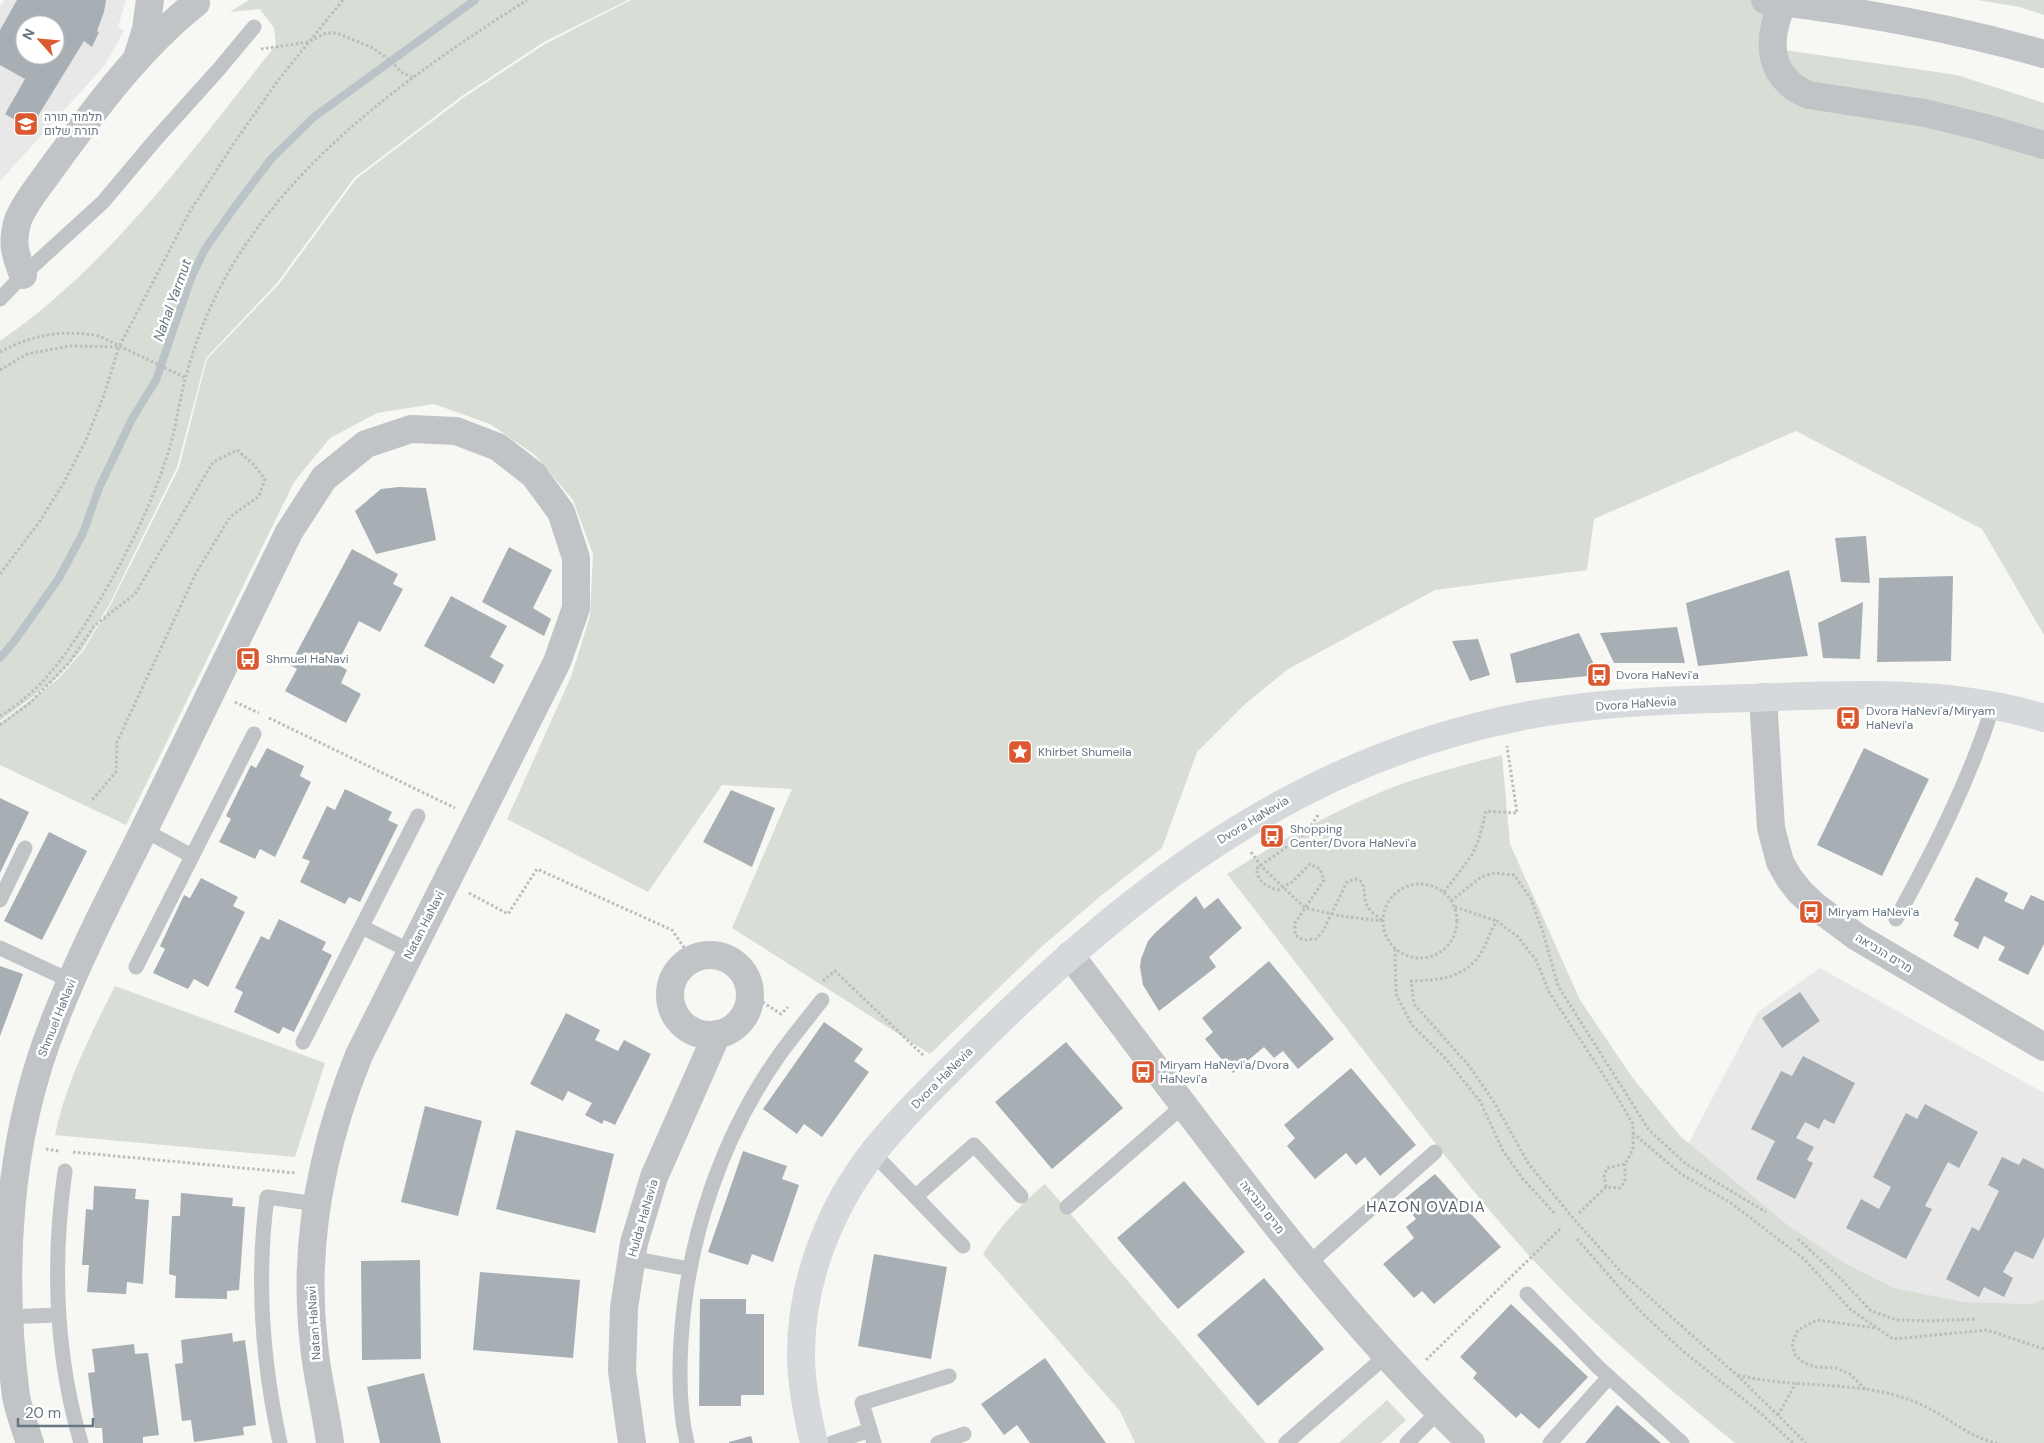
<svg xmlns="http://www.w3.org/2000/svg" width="2044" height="1443" viewBox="0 0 2044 1443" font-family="'DM Sans',Heebo,sans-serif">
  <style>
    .built { fill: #e7e8e7; fill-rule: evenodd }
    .green { fill: #d8ddd5 }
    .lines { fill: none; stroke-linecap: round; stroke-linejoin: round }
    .stream { stroke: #b9c3c8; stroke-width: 8 }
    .building { fill: #a7afb4; fill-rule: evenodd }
    .path { stroke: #babdbf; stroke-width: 3; stroke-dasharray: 2.5 2.5; stroke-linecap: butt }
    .lane { stroke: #c0c4c7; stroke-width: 15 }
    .street { stroke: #c0c4c7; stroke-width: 28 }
    .secondary { stroke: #d5d9dc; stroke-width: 28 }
    .labels { text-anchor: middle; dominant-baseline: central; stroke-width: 5; stroke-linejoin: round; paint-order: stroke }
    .poi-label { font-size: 12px; fill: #677683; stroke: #fff; text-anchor: start }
    .street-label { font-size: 12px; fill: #677683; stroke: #fff }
    .water-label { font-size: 14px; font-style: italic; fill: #63777f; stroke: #fff }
    .quarter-label { font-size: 15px; letter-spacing: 1px; fill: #556069; stroke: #fff }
  </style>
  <rect width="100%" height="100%" fill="#f7f7f4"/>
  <g class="built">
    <path d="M4,0H126L118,27L124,31L104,66L0,181V7ZM25,25H55V55H25Z"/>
    <polygon points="1820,968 2044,1093 2044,1299 2032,1304 1964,1302 1894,1288 1848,1265 1789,1226 1688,1144 1758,1012"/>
  </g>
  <g class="green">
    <path d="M249,0H628L544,42L462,96L354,178L277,283L206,358L177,467L109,605L82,650L56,679L0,721V341C112,264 192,150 276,45L274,28L260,9L230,12Z"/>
    <polygon points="631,0 1792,0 1784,50 1957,75 2044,103 2044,635 1982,529 1796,431 1594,519 1587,570 1435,590 1288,669 1244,705 1197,752 1162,848 1098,898 1038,950 930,1054 732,928 792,789 722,785 648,892 507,819 571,677 590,616 593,554 573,500 535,455 490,424 434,404 377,413 330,438 294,482 126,825 0,765 0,723 57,680 83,651 110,606 179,468 207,359 279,284 356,179 463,98 545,44"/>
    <polygon points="1978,0 2044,0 2044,15 2020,7"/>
    <path d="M1502,755L1510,844L1580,1000L1632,1077L1681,1137L1789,1226L1848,1265L1894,1288L1964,1302L2032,1304L2044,1299V1443H1735C1667,1387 1598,1330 1538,1265C1483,1206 1434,1142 1385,1078C1332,1010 1280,942 1227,874C1284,839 1343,805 1407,782C1438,772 1470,763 1502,755Z"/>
    <path d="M115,986L325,1063L295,1157L55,1135C66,1082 91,1034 115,986Z"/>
    <path d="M1045,1184L1266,1443H1135L1120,1411L983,1254C1000,1226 1020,1205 1045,1184Z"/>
    <polygon points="1387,1400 1406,1420 1381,1443 1339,1443"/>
  </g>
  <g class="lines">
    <polyline class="stream" points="0,658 16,639 59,578 83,533 99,488 132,419 156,380 191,278 205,249 234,208 271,159 314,117 475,0"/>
  </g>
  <g class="building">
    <path d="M17,0H106L104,12L97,31L99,32L92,47L84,41L30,129L5,114L25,79L0,65V30ZM25,25H55V55H25Z"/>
    <polygon points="399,487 426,488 436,540 376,554 355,511 381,489"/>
    <polygon points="1866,536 1870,583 1841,582 1835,538"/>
    <polygon points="509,547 552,570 533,608 551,619 544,636 482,602"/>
    <polygon points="352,549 398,574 393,584 403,589 380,632 359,621 337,664 347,670 341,683 361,694 346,723 285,691 297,669 290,665"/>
    <polygon points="1789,570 1808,656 1698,666 1686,603"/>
    <polygon points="1953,576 1951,661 1877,662 1879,578"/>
    <polygon points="451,596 507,626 490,657 504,665 494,684 424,646"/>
    <polygon points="1863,602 1860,659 1823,658 1818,623"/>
    <polygon points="1677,627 1685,663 1614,663 1600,633"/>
    <polygon points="1579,633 1599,675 1516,683 1510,654"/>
    <polygon points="1478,639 1490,675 1470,681 1452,641"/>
    <polygon points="267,748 304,766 300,776 311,782 275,857 260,849 255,859 219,842 231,819 226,816 251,765 256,768"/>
    <polygon points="1864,748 1929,779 1882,876 1817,845"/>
    <polygon points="345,789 392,812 388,820 398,825 360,902 349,897 345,904 300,882 310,861 302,858 327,806 335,810"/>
    <polygon points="731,790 775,808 752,867 703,842"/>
    <polygon points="0,798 29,812 0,873"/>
    <polygon points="49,832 87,851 42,940 4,921"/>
    <polygon points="1976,877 2008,893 2004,901 2023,910 2031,895 2044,901 2044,944 2028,975 1998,960 2005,947 1984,936 1978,949 1953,936 1959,923 1954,920"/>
    <polygon points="201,878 238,897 233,906 245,912 208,987 194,979 188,989 153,973 165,949 160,946 184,895 190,898"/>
    <polygon points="1196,896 1204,909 1218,898 1242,928 1209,957 1216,967 1159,1011 1143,985 1140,967 1141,959 1148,941 1155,933"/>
    <polygon points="279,919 326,942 322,950 332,955 294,1032 283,1027 279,1034 234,1012 243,992 235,988 261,936 269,940"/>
    <polygon points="1269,961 1334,1039 1298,1069 1283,1051 1274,1058 1264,1047 1233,1073 1205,1039 1213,1032 1202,1018"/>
    <polygon points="0,966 23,974 0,1036"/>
    <polygon points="1800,992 1820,1021 1782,1048 1762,1018"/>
    <polygon points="566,1013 600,1030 595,1040 618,1051 624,1040 651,1054 615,1125 604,1120 602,1124 585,1115 592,1103 568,1091 563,1101 530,1084"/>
    <polygon points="824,1022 863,1049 854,1061 869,1072 822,1137 804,1124 797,1134 763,1109"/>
    <polygon points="1066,1042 1123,1108 1052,1169 995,1102"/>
    <polygon points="1803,1056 1855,1083 1834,1124 1824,1119 1819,1129 1805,1122 1796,1138 1814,1147 1807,1160 1813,1163 1795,1199 1756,1179 1775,1141 1751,1129 1781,1071 1792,1076"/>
    <polygon points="1351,1068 1416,1145 1380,1176 1365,1157 1356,1165 1346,1153 1315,1179 1287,1146 1295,1138 1284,1125"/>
    <polygon points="1925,1104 1978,1132 1959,1168 1948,1162 1925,1206 1932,1209 1906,1259 1846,1228 1861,1199 1879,1209 1891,1187 1873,1177 1906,1113 1917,1119"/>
    <polygon points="425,1106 482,1121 458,1216 401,1202"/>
    <polygon points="516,1130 614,1154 595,1233 496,1209"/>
    <polygon points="743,1151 787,1166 782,1179 799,1185 773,1262 752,1254 748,1265 708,1252"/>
    <polygon points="2002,1157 2019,1165 2023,1158 2044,1169 2044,1237 2033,1259 2015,1251 2003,1272 2013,1278 2004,1297 1984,1287 1979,1297 1946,1279 1972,1227 1979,1231 1999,1191 1988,1185"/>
    <polygon points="1435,1174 1501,1247 1434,1304 1422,1291 1414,1298 1383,1264 1414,1238 1406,1227 1416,1219 1402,1201"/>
    <polygon points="1184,1181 1245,1252 1178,1309 1117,1238"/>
    <polygon points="94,1186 136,1189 135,1199 149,1200 143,1284 127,1282 126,1294 87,1292 89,1265 82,1265 86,1209 93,1210"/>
    <polygon points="181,1193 233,1198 232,1206 245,1207 239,1290 227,1291 227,1299 175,1298 176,1276 169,1274 172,1216 180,1216"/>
    <polygon points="874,1254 947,1267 931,1359 858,1346"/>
    <polygon points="420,1260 421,1359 362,1360 361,1261"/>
    <polygon points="480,1272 580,1280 573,1358 473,1350"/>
    <polygon points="1264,1278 1324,1349 1258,1406 1197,1335"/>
    <polygon points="700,1299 746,1299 746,1314 764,1314 764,1395 741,1395 741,1406 699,1406"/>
    <polygon points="1511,1304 1588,1377 1539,1429 1521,1413 1516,1418 1473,1378 1477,1373 1460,1357"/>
    <polygon points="232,1333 233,1342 245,1340 256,1425 243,1427 244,1435 194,1442 191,1420 182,1421 175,1364 183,1363 181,1340"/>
    <polygon points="134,1344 135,1354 148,1353 159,1435 143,1437 143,1443 103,1443 102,1428 95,1428 88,1373 95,1372 92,1349"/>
    <polygon points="1045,1358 1106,1443 1030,1443 1017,1425 1004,1435 981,1404"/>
    <polygon points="424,1373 441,1443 380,1443 367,1387"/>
    <polygon points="1617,1405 1661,1443 1585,1443"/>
    <polygon points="751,1436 753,1443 729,1443 729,1442"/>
  </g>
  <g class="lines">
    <g class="path">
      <polyline points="261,49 308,42 326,33 337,33 373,48 390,60 401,72 414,78"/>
      <path d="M0,352C32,335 63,329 99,336L186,378"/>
      <polyline points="0,370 27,354 69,346 119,347"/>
      <polyline points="0,574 40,521 64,482 86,440 104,395 119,347 189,213 232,146 279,79 343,0"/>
      <polyline points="235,702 259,713"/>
      <path d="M0,716C46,689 74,643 101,598C128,552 152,504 168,453C176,428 179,401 186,376C196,338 212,300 232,266C301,151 416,71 527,0"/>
      <polyline points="269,718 455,808"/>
      <polyline points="0,725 30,703 69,663 94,626 135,594 213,462 237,450 254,465 265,479 259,496 230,517 196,573 117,742 116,772 92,800"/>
      <path d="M1318,815L1307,832L1256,869C1259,882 1265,886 1278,890L1292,882L1310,864L1320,869L1324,880L1295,923V935L1303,940L1316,939L1323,931L1347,882L1355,879L1362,882C1365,889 1364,896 1366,903C1368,910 1377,916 1383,921"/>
      <polyline points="1251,852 1261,866 1305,908 1341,916 1382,921"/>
      <circle cx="1420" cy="921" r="37"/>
      <polyline points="1444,892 1472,855 1479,839 1486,811 1517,813 1507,746"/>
      <polyline points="469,893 508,914 537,869 672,930 692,959"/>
      <polyline points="1451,901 1481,877 1495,873 1514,875 1531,899 1543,932 1558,986 1649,1130 1686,1164 1766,1212"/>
      <polyline points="1455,907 1497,921"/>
      <polyline points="1395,949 1396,994 1412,1025 1446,1059 1480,1101 1503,1151 1523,1179 1556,1215"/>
      <polyline points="823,981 835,971 925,1057"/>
      <polyline points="750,994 781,1014 788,1007"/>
      <polyline points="1633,1133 1681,1174 1731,1203 1804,1259 1850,1309 1893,1339 1987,1330 2044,1349"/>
      <polyline points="46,1149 59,1151"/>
      <polyline points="73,1152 296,1173"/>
      <path d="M1606,1187L1604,1177L1607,1168L1625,1164L1633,1149V1124L1610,1085L1549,992L1536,960L1518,937L1497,921C1490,931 1487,943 1481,953C1464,979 1439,980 1411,981L1414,1004L1470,1067L1494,1102L1528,1163L1573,1218L1622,1273L1740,1378L1806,1443"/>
      <polyline points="1579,1213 1606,1187 1620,1188 1625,1182 1625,1164"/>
      <polyline points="1577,1239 1641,1312 1684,1352 1757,1410 1793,1443"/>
      <polyline points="1798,1239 1838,1276 1871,1311 1897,1320 1929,1321 1976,1319"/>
      <polyline points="1426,1360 1560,1229"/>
      <path d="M1738,1375C1785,1387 1834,1382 1882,1392C1895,1395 1910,1399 1922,1405C1947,1416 1969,1438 1997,1443"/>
      <polyline points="1865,1389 1850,1374 1836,1368 1816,1367 1804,1363 1795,1355 1792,1343 1798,1330 1817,1320 1876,1328"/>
      <polyline points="1778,1415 1796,1383"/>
    </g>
    <g class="lane">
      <polyline points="0,299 23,275 103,202 156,139 219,69 254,27"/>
      <polyline points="144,830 192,856"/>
      <polyline points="0,900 25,848"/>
      <path d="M1896,919C1934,850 1969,781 1993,706"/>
      <polyline points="362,927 410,951"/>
      <polyline points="0,948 71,981"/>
      <polyline points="136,967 254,734"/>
      <polyline points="303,1042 418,816"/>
      <polyline points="873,1153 963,1246"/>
      <path d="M65,1171C52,1263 55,1354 81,1443"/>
      <polyline points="916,1196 974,1145 1021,1196"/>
      <polyline points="1067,1207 1184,1105"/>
      <polyline points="631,1258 690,1269"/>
      <polyline points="1308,1264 1435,1152"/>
      <polyline points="1527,1294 1599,1368 1682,1443"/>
      <polyline points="5,1317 58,1315"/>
      <path d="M280,1443C262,1361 256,1280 267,1197L317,1204"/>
      <path d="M687,1443C679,1410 679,1374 681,1341C687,1240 721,1137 780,1054C793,1036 808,1018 822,1000"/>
      <polyline points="832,1443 870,1430"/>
      <polyline points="874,1443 862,1403 949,1376"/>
      <polyline points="938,1443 964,1434"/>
      <polyline points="1286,1443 1387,1355"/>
      <polyline points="1407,1443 1439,1411"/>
      <polyline points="1550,1443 1609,1377"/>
    </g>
    <g class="street">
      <path d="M1765,0C1859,11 1953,28 2044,54"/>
      <path d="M1783,3C1766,40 1767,78 1809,95L1925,113L1986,128L2044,145"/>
      <polyline points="138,55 146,29 150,0"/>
      <path d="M23,275C15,254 11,243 18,220C25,202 40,185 51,169C94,110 139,48 196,3"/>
      <polyline points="1763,697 1771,828 1780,862 1789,878 1800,892 1815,906 1857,937 2044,1047"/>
      <circle cx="710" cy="995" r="40"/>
      <path d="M1070,955C1198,1122 1319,1296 1471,1443"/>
      <path d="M30,1443C25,1428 19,1412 16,1396C0,1272 7,1140 54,1022C79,957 112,894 143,832C192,732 240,632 289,532L324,478L366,444L411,429L456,431L498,447L534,475L561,512L576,558V608L557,662L359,1055C322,1147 302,1245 314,1345C317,1378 326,1410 330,1443"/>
      <polyline points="632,1443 622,1371 624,1308 634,1243 654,1177 717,1034"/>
    </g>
    <path class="secondary" d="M814,1443C807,1414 801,1385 801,1354C801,1281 830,1207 875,1150C906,1112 942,1078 977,1043C1142,880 1312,750 1547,712C1615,701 1683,700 1751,698C1848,694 1950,689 2044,718"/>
  </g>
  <defs>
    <symbol id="school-square" viewBox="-11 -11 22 22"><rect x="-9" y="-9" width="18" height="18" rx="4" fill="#da5930" stroke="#fff"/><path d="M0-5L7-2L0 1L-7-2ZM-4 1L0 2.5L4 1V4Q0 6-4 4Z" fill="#fff"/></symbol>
    <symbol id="bus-square" viewBox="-11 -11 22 22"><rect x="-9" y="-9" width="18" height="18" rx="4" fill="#da5930" stroke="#fff"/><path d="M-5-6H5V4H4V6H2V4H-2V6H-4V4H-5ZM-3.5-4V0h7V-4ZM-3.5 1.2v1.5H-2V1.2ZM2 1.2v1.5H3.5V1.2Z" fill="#fff"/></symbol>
    <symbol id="sight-square" viewBox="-11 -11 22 22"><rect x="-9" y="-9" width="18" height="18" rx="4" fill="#da5930" stroke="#fff"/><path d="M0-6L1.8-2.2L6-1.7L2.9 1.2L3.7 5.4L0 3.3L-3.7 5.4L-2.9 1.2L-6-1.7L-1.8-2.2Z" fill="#fff"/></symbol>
  </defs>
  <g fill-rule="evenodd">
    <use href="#school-square" x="12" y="110" width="28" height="28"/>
    <use href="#bus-square" x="234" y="645" width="28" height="28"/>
    <use href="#bus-square" x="1585" y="661" width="28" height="28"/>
    <use href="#bus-square" x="1834" y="704" width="28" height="28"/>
    <use href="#sight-square" x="1006" y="738" width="28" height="28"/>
    <use href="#bus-square" x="1258" y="822" width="28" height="28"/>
    <use href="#bus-square" x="1797" y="898" width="28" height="28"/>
    <use href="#bus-square" x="1129" y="1058" width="28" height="28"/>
  </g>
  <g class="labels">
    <g class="poi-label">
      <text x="44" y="117">תלמוד תורה<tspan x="44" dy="14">תורת שלום</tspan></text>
      <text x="266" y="659">Shmuel HaNavi</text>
      <text x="1616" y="675">Dvora HaNevi'a</text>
      <text x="1866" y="711">Dvora HaNevi'a/Miryam<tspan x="1866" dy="14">HaNevi'a</tspan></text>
      <text x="1038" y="752">Khirbet Shumeila</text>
      <text x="1290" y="829">Shopping<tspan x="1290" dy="14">Center/Dvora HaNevi'a</tspan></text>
      <text x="1828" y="912">Miryam HaNevi'a</text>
      <text x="1160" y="1065">Miryam HaNevi'a/Dvora<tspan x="1160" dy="14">HaNevi'a</tspan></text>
    </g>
    <g class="street-label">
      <text transform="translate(1636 704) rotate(-4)">Dvora HaNevia</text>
      <text transform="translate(1253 820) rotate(-31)">Dvora HaNevia</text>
      <text transform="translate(424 925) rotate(-63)">Natan HaNavi</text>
      <text transform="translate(1884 953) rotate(31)">מרים הנביאה</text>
      <text transform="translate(57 1018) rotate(-68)">Shmuel HaNavi</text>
      <text transform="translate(942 1078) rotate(-45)">Dvora HaNevia</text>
      <text transform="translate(1262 1207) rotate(52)">מרים הנביאה</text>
      <text transform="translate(643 1218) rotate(-74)">Hulda HaNavia</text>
      <text transform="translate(314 1323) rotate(-94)">Natan HaNavi</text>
    </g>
    <g class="water-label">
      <text transform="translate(172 300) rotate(-70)">Nahal Yarmut</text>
    </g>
    <g class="quarter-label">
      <text x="1426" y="1207">HAZON OVADIA</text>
    </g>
  </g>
  <g transform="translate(40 40) rotate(297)"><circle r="24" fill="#ffffff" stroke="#c2c8cd"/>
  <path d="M0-4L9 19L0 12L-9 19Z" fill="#da5930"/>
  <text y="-8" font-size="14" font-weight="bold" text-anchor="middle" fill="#677683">N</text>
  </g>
  <path d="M18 1418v8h75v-8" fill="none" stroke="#677683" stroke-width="2.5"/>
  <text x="25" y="1418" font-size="15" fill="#677683" stroke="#ffffff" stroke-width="4" paint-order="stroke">20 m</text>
</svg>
